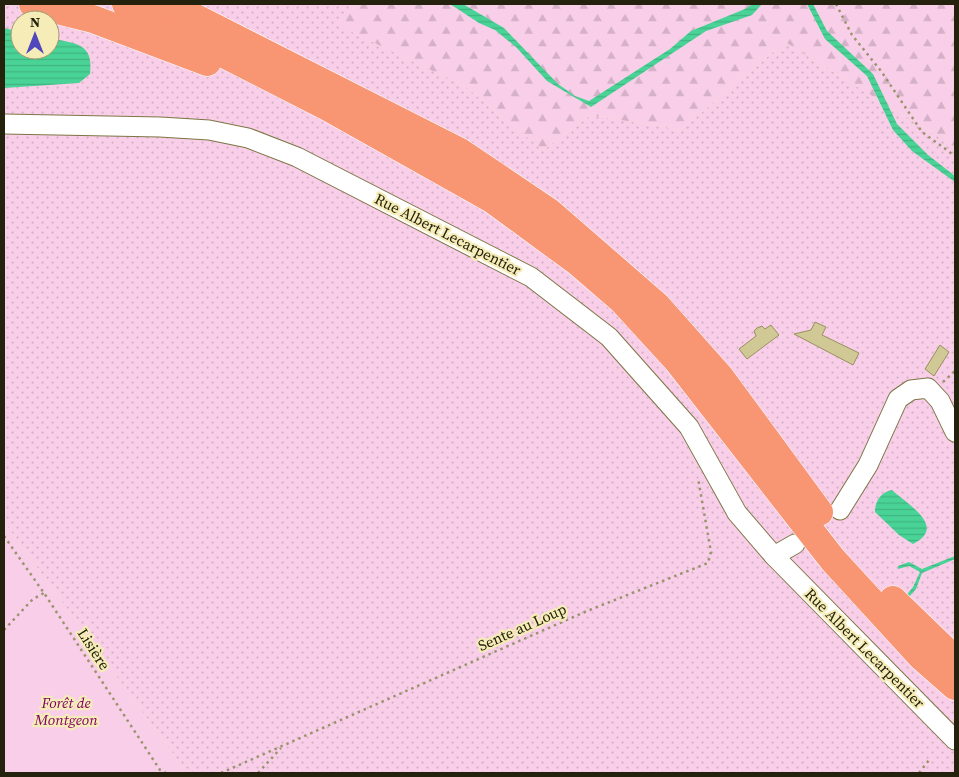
<svg xmlns="http://www.w3.org/2000/svg" width="959" height="777" viewBox="0 0 959 777" font-family="'Source Serif 4',serif">
  <style>
    .grass { fill: url(#grass-dots); fill-rule: evenodd }
    .forest { fill: url(#forest-firs) }
    .park { fill: #f9cee9 }
    .water { fill: url(#water-rules) }
    .building { fill: #d1c995; stroke: #98905e }
    .lines { fill: none; stroke-linecap: round; stroke-linejoin: round }
    .minor-casing { stroke: #7d7543; stroke-width: 21 }
    .highway-casing { stroke: #fff; stroke-width: 29 }
    .path { stroke: #9a946d; stroke-width: 2.5; stroke-dasharray: 2.5 4; stroke-linecap: butt }
    .minor { stroke: #fff; stroke-width: 19 }
    .highway { stroke: #f89572; stroke-width: 28 }
    .labels { text-anchor: middle; dominant-baseline: central; stroke-width: 4.5; stroke-linejoin: round; paint-order: stroke }
    .street-label { font-size: 15px; fill: #24210c; stroke: #f5ecb7 }
    .park-label { font-size: 15px; font-style: italic; fill: #820067; stroke: #f5ecb7 }
  </style>
  <defs>
    <pattern id="grass-dots" width="8" height="8" patternUnits="userSpaceOnUse" patternTransform="scale(1.25)"><rect width="8" height="8" fill="#f9cee9"/><path d="M2 2h.1M6 6h.1" fill="none" stroke="#d5b1c7" stroke-width="1.8" stroke-linecap="round"/></pattern>
    <pattern id="forest-firs" width="22" height="20" patternUnits="userSpaceOnUse" patternTransform="scale(1.25)"><rect width="22" height="20" fill="#f9cee9"/><path d="M5 1l3.5 6h-7zM16 11l3.5 6h-7z" fill="#d5b1c7"/></pattern>
    <pattern id="water-rules" width="6" height="5" patternUnits="userSpaceOnUse" patternTransform="scale(1.25)"><rect width="6" height="5" fill="#49d396"/><path d="M0 2.5h6" fill="none" stroke="#40b580"/></pattern>
  </defs>
  <rect width="100%" height="100%" fill="#f5ecb7"/>
  <path class="grass" d="M4,4H358L334,23L466,87L543,150L591,115L681,130L785,42L955,147V773H187L4,522ZM20,20H50V50H20Z"/>
  <polygon class="forest" points="358,4 955,4 955,147 785,42 681,130 591,115 543,150 466,87 333,23"/>
  <polygon class="park" points="4,522 187,773 4,773"/>
  <g class="water">
    <polygon points="450,4 463,4 504,28 558,84 575,96 589,101 670,49 691,31 745,9 753,4 762,4 752,15 706,31 591,107 547,81 516,47 495,30 479,23"/>
    <polygon points="807,4 813,4 827,31 873,74 897,124 928,155 955,176 955,182 912,151 893,130 867,76 825,39"/>
    <path d="M4,28L20,32V50H50V38C75,44 94,42 90,74L79,83L4,88Z"/>
    <path d="M892,490C907,504 948,527 913,544L899,535L875,512C875,501 881,492 892,490Z"/>
    <polygon points="955,556 955,559 922,573 916,589 907,599 905,597 913,587 920,572 909,566 898,569 898,566 909,562 922,569"/>
  </g>
  <g class="building">
    <polygon points="815,322 826,327 822,335 859,353 853,365 794,334 811,330"/>
    <polygon points="771,325 779,335 747,359 739,349 756,336 754,331 757,328 762,326 765,329"/>
    <polygon points="940,345 949,352 934,376 925,369"/>
  </g>
  <g class="lines">
    <defs>
      <g id="minor">
        <polyline points="4,124 160,127 209,130 248,138 297,157 531,277 609,337 689,427 737,513 774,556 955,740"/>
        <polyline points="840,510 868,465 898,399 911,390 928,388 940,401 955,432"/>
        <polyline points="774,556 795,544"/>
      </g>
      <g id="highway">
        <polyline points="33,4 93,19 207,62"/>
        <polyline points="126,4 328,107 492,199 578,262 623,301 677,360 833,560 922,657 955,686"/>
        <polyline points="168,4 460,152 549,212 657,306 720,377 819,512"/>
        <polyline points="893,600 955,660"/>
      </g>
    </defs>
    <use href="#minor" class="minor-casing"/>
    <use href="#highway" class="highway-casing"/>
    <g class="path">
      <polyline points="836,4 852,35 881,71 922,132 955,156"/>
      <polyline points="943,382 955,371"/>
      <polyline points="4,536 46,596 160,770 166,773"/>
      <polyline points="4,630 33,599 44,593"/>
      <polyline points="221,773 587,611 708,563 711,552 698,478"/>
      <polyline points="258,773 281,748"/>
      <polyline points="919,773 929,760"/>
    </g>
    <use href="#minor" class="minor"/>
    <use href="#highway" class="highway"/>
  </g>
  <g class="labels">
    <g class="street-label">
      <text transform="translate(448 234) rotate(27)">Rue Albert Lecarpentier</text>
      <text transform="translate(522 627) rotate(-24)">Sente au Loup</text>
      <text transform="translate(865 648) rotate(45)">Rue Albert Lecarpentier</text>
      <text transform="translate(94 649) rotate(57)">Lisière</text>
    </g>
    <g class="park-label">
      <text x="66" y="702">Forêt de<tspan x="66" dy="17">Montgeon</tspan></text>
    </g>
  </g>
  <rect width="959" height="777" fill="none" stroke="#24210c" stroke-width="10"/>
  <g transform="translate(35 35)"><circle r="24" fill="#f5ecb7" stroke="#a19b73"/>
  <path d="M0-4L9 19L0 12L-9 19Z" fill="#5047be"/>
  <text y="-8" font-size="14" font-weight="bold" text-anchor="middle" fill="#24210c">N</text>
  </g>
</svg>
